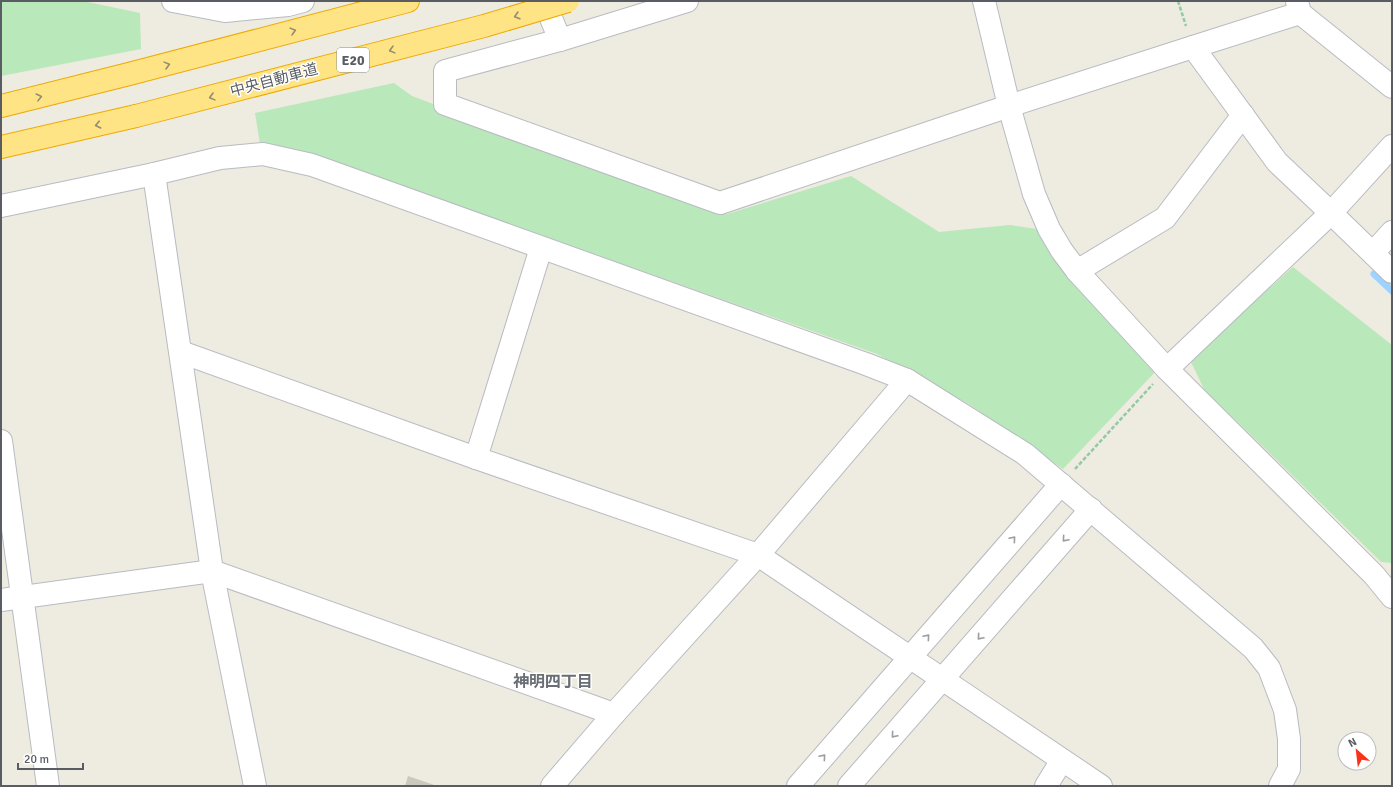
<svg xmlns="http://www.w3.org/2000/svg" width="1393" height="787" viewBox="0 0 1393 787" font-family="Signika,'Noto Sans JP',sans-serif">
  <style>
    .green { fill: #b9e8ba }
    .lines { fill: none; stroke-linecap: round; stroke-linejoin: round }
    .stream { stroke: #9ed2ff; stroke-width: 7 }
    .building { fill: #cbc8bf }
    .minor-casing { stroke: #b8bbc1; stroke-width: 24 }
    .highway-casing { stroke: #edab00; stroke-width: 24 }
    .path { stroke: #92caa4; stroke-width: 2.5; stroke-dasharray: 4 2; stroke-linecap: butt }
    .minor { stroke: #fff; stroke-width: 22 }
    .highway { stroke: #ffe485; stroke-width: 22 }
    .highway-bridge-casing { stroke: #edab00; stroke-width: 24; stroke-linecap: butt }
    .highway-bridge { stroke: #ffe485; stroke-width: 22 }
    .oneway { stroke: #938c6f }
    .oneway2 { stroke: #9b9ea1 }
    .labels { text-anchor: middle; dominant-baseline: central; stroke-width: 3; stroke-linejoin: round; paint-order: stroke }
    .shield { fill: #fff; stroke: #8b8e92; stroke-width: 1 }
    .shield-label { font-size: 14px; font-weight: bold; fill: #595d63 }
    .street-label { font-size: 15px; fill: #595d63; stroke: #fff }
    .neighbourhood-label { font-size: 16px; font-weight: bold; fill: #6a6f75; stroke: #fff }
  </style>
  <rect width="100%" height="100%" fill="#eeebe0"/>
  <g class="green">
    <polygon points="1,1 83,1 140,13 141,49 1,76"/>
    <polygon points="394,83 412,96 727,214 851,176 939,232 1010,225 1037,229 1157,370 1063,469 969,404 877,354 348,167 260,144 255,113"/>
    <polygon points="1293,267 1392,345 1392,563 1381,562 1204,389 1190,360"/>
  </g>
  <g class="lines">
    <polyline class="stream" points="1374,274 1392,291"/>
  </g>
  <polygon class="building" points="408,776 437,786 405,786"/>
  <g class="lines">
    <defs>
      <g id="minor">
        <polyline points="173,1 225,11 288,5 303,1"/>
        <polyline points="544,1 560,40"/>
        <polyline points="687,1 560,40 445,71 445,104 720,203 1009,106 1193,47"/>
        <polyline points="984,1 1009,106 1034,194 1049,229 1062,251 1077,271 1167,369 1374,575 1392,597"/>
        <polyline points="1297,1 1300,13 1392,87"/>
        <polyline points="1300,13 1193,47 1277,162 1331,213 1392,272"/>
        <polyline points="154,174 212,571 255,786"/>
        <polyline points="1,206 154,174 220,158 263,154 312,165 866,364 907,380 1025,454 1253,648 1269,668 1285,710 1289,739 1289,769 1280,786"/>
        <polyline points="1373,253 1392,232"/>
        <polyline points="1077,271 1165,218 1243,115"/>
        <polyline points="181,352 476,458 758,555 1101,786"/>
        <polyline points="1167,369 1331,213 1392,146"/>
        <polyline points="1,441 48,786"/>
        <polyline points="476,458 541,248"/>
        <polyline points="1,600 212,571 614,714"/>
        <polyline points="552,786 614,714 758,555 907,380"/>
        <polyline points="798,786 1061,484"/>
        <polyline points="849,786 1091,509"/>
        <polyline points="1046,786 1062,760"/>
      </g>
      <g id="highway">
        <polyline points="1,106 129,74 408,1"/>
        <polyline points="1,147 136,116"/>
      </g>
    </defs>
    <use href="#minor" class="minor-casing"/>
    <use href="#highway" class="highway-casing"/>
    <g class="path">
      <polyline points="1178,1 1186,26"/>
      <polyline points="1075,469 1153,384"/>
    </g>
    <use href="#minor" class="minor"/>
    <use href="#highway" class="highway"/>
    <defs>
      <polyline id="highway-bridge" points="136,116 484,26 568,1"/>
    </defs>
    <use href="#highway-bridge" class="highway-bridge-casing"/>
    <use href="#highway-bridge" class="highway-bridge"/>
  </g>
  <defs><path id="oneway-chevron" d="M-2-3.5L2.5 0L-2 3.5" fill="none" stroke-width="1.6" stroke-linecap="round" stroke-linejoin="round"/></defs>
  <g class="oneway">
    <use href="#oneway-chevron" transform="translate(517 16) rotate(164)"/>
    <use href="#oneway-chevron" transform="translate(293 31) rotate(-15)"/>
    <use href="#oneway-chevron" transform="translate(392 50) rotate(165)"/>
    <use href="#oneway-chevron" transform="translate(167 65) rotate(-15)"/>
    <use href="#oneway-chevron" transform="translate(39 97) rotate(-14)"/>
    <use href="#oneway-chevron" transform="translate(212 97) rotate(165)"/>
    <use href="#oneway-chevron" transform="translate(98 125) rotate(167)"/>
  </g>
  <g class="oneway2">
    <use href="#oneway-chevron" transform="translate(1013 539) rotate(-49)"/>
    <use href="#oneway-chevron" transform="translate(1065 539) rotate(131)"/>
    <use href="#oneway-chevron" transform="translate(927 637) rotate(-49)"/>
    <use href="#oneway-chevron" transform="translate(980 637) rotate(131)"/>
    <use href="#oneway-chevron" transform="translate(894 735) rotate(131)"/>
    <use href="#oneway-chevron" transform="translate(823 757) rotate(-49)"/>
  </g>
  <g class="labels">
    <rect class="shield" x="337" y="48" width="32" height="24" rx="3"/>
    <g class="shield-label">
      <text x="353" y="60">E20</text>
    </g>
    <g class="street-label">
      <text transform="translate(274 80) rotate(-15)">中央自動車道</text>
    </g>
    <g class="neighbourhood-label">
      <text x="553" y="682">神明四丁目</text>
    </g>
  </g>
  <rect width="1393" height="787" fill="none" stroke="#595d63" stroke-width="4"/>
  <g transform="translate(1357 751) rotate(332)"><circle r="19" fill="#ffffff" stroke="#bdbec1"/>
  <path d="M0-3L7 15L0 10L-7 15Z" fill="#fb3118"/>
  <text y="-6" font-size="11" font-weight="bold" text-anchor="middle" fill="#595d63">N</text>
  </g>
  <path d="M18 763v6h65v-6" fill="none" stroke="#595d63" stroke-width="2"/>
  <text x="24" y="763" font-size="12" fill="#595d63" stroke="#ffffff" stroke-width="3" paint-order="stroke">20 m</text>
</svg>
